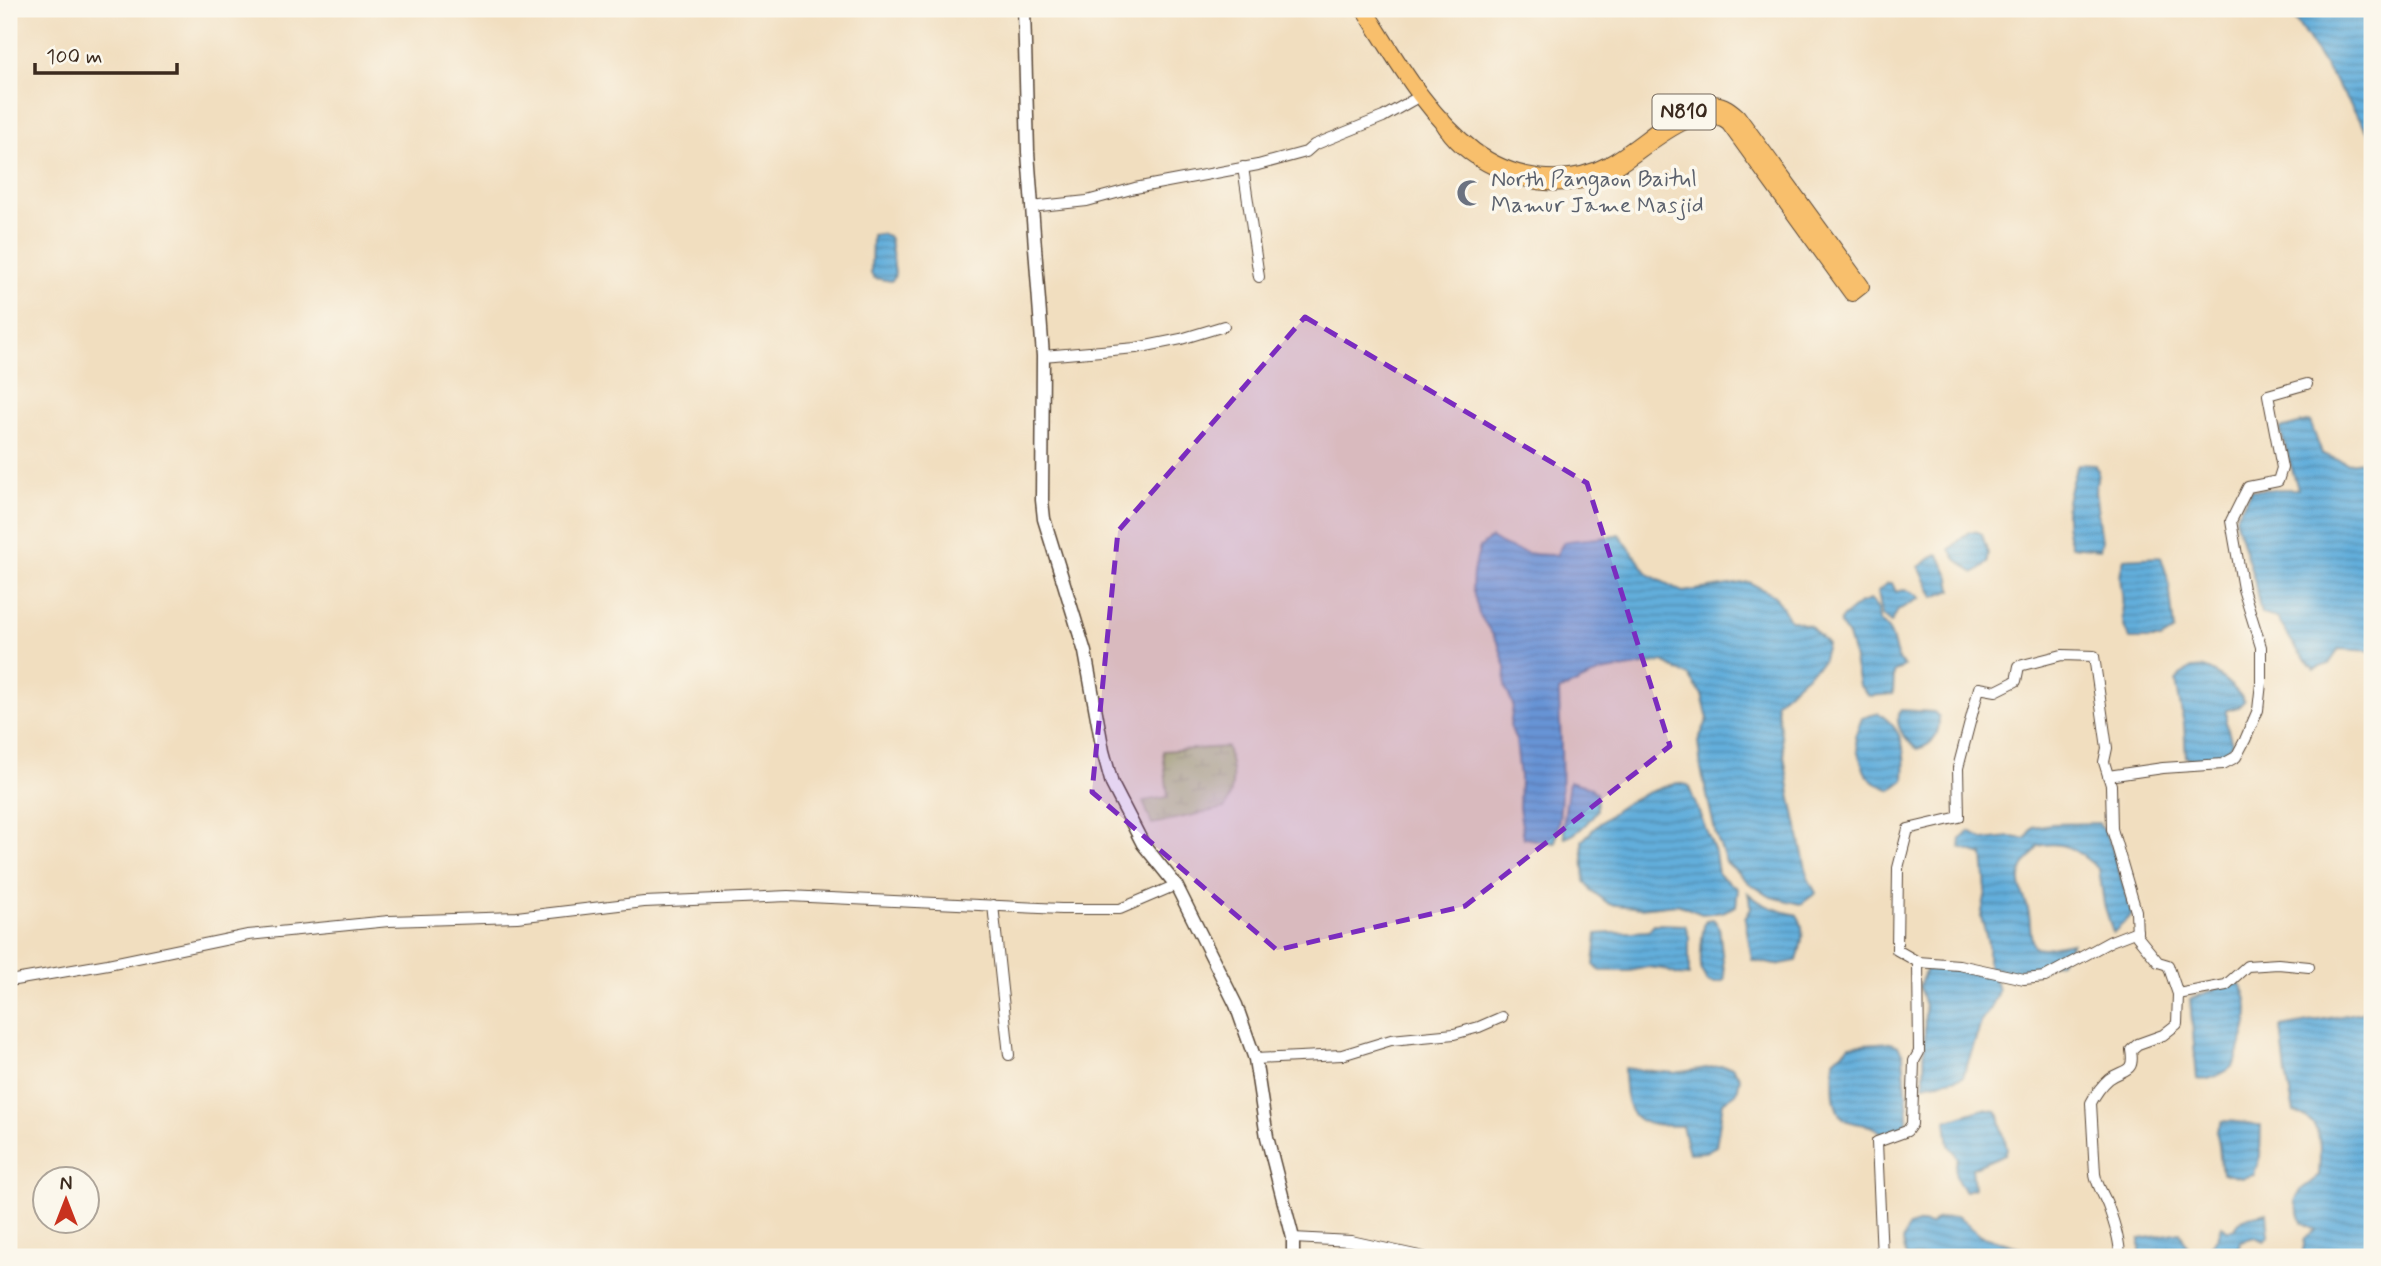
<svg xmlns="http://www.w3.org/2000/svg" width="2381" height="1266" viewBox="0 0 2381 1266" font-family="Mynerve,sans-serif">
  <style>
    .wetland { fill: url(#wetland-marsh); stroke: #727440; stroke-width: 2 }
    .water { fill: url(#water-rules); stroke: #4e6c7c; stroke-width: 2 }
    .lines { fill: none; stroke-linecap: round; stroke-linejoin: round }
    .minor-casing { stroke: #564536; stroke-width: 12 }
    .tertiary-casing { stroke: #564536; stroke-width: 15 }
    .trunk-casing { stroke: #564536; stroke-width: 18 }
    .minor { stroke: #fff; stroke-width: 10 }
    .tertiary { stroke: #fff; stroke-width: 12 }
    .trunk { stroke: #f8bf6c; stroke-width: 16 }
    .marked { fill: #7b2cbf; fill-opacity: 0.2; stroke: #7b2cbf; stroke-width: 5; stroke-dasharray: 14 9; stroke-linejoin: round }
    .labels { text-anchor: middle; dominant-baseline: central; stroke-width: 7; stroke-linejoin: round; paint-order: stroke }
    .shield { fill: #fbf7ec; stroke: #75685c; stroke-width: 2 }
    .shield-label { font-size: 21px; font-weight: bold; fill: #3b2a1e }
    .worship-label { font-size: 23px; fill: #5b616d; stroke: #fbf7ec; text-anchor: start }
  </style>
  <defs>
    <pattern id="wetland-marsh" width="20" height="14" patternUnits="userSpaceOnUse" patternTransform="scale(1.75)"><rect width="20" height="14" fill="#aabf63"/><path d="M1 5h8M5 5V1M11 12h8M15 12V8" fill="none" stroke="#8c9b51"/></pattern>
    <pattern id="water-rules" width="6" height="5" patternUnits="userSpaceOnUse" patternTransform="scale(1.75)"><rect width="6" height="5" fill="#62aedb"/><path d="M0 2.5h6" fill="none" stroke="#528eb1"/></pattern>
  </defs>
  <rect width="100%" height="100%" fill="#fbf7ec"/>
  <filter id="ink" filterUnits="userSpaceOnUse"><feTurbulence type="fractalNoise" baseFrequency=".0143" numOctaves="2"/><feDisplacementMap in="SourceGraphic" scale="14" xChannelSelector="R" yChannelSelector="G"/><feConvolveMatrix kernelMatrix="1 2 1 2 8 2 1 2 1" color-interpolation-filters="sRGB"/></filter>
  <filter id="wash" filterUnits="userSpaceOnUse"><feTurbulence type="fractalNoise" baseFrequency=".00686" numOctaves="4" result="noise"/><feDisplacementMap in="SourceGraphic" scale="28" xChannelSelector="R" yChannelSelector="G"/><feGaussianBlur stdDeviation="1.57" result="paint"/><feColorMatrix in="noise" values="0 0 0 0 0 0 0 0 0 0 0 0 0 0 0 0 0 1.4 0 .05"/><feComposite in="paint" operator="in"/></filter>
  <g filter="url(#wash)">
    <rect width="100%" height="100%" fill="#f1debf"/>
    <path class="wetland" d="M1227,747C1233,769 1236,788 1225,808L1152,824L1143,801L1168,797L1163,751Z"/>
    <g class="water">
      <polygon points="2372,9 2372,138 2289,10"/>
      <polygon points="882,234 888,236 890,239 895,273 894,278 891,281 874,278 871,273 872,235"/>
      <polygon points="2310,421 2322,454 2347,463 2372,460 2372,651 2339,649 2329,664 2314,669 2298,651 2277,618 2261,614 2254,579 2235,518 2251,490 2298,489 2280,429"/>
      <path d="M2078,464L2096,465L2098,471L2095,492L2102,541L2100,549L2071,546C2061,517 2067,492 2078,464Z"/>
      <polygon points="1975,531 1982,534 1988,554 1988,563 1974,573 1956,559 1950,549 1969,532"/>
      <path d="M1619,534L1649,575L1683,592L1749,582L1775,596L1790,620L1810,626L1827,644L1822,662L1776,702L1790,794L1808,878L1816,893L1801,904L1771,897L1749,883L1726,862L1716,835L1701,769L1698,741L1708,719L1702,695L1689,676L1663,662L1601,672L1559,691C1560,742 1566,793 1555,843L1524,838L1519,808L1520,778L1516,741L1510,726L1513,705L1505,687L1506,668L1498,643L1479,614L1472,587L1473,572L1480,547L1491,538C1511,552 1533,555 1556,555L1564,542C1583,538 1602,540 1619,534Z"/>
      <polygon points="1936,554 1939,555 1950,578 1952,590 1934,597 1919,567"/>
      <path d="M2161,557L2169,582L2174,631L2161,639H2130C2119,621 2124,613 2122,594C2120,578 2119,575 2124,559Z"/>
      <path d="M1888,583H1892L1896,592C1905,588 1913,591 1920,598L1898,610L1891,623L1882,616L1878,591Z"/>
      <path d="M1871,600L1878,610L1879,621C1900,636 1889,652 1904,666L1894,673L1893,694L1869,696L1859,685L1852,650L1848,636L1840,624L1841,619L1859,604Z"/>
      <path d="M2192,668C2196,668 2200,667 2204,668C2216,671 2239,691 2244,701L2238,707L2226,710V723L2232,743C2222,761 2214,761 2194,763L2186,757L2184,724L2176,682L2180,675Z"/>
      <path d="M1901,710L1934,712L1939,717C1940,734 1933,745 1917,749C1906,740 1896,730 1898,714Z"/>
      <path d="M1878,713C1904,729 1906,751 1904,780L1891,790L1873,782L1865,772L1858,753L1855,736L1862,718Z"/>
      <path d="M1569,781L1590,787L1596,793L1597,810C1589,821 1579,834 1565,838L1563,826Z"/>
      <path d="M1678,783L1688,785L1715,852L1718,874L1738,889L1736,906L1722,912L1702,914L1677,904L1640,908L1609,904L1591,890L1585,881L1582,841C1612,808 1635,794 1678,783Z"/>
      <path d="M2099,823L2111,845L2132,915L2113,933L2104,904L2099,869C2079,852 2065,839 2038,846C2034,855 2026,861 2022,870C2015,885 2027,899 2029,914C2031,927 2029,933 2034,947L2044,948L2072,943L2060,962L2017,975L1988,967V943L1981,917L1986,891L1983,855L1960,848L1961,839L1970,831L1984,840L2010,837L2026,839L2033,827L2051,824Z"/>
      <path d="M1748,893C1763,907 1778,910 1797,915C1807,929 1801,945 1797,961L1775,965L1752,960L1745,919L1751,908Z"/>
      <path d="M1713,919L1719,926L1725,980L1716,983L1708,982C1706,979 1704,976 1702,972C1699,963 1702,928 1706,920Z"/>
      <polygon points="1654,924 1685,925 1689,937 1689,976 1678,975 1663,969 1648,967 1630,971 1600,971 1594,965 1597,934 1648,931"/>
      <polygon points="1944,966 1994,975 1998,991 1991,1008 1982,1020 1963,1077 1924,1085 1925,1006 1919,986 1927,967"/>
      <path d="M2237,981C2254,997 2248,1028 2240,1047C2238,1052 2238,1059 2235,1063C2229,1072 2207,1082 2197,1079L2190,999Z"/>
      <path d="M2366,1001L2372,1002V1257H2302L2305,1238L2316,1230L2302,1222L2295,1201L2302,1189L2319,1176C2320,1148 2326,1123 2294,1112L2286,1074L2281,1027L2363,1012Z"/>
      <path d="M1891,1042L1898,1046L1903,1055L1908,1115L1905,1126L1882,1133C1869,1123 1865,1126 1851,1122C1828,1116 1834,1078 1834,1060L1850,1045Z"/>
      <path d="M1720,1066L1732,1067L1740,1077L1737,1092L1723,1102L1716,1146L1705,1152L1689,1153L1682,1126C1632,1126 1625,1119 1624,1068L1674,1073Z"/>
      <path d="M1983,1109L1996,1111L1999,1116L2007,1149L2005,1154L1972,1168L1974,1188L1965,1191C1956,1180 1952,1172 1958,1158L1949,1145L1946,1121Z"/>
      <path d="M2222,1121C2231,1121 2253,1123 2261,1126L2260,1156L2254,1175L2241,1178L2222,1173C2219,1160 2221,1145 2216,1132Z"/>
      <path d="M2267,1213L2269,1236L2264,1241L2255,1237L2240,1241L2237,1257H2206V1250L2218,1237L2222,1225L2228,1231L2235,1229C2240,1215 2254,1217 2267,1213Z"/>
      <polygon points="1957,1216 1981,1236 2018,1247 2039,1257 1906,1257 1903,1241 1908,1227 1921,1223 1930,1225 1937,1219"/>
      <polygon points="2180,1232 2193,1257 2140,1257 2140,1239"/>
    </g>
  </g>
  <g filter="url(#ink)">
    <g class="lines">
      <defs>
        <g id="minor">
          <polyline points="1243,167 1259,277"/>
          <polyline points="1031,207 1087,201 1135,188 1258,165 1306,152 1314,145 1383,117 1420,96"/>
          <polyline points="1043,356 1136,348 1181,339 1224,326"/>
          <polyline points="2108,776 2163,768 2223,764 2236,757 2245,740 2258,710 2261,683 2261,647 2243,589 2231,521 2248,487 2278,481 2282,468 2268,395 2307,384"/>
          <polyline points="993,905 1009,1055"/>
          <polyline points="1918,962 1959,965 2024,979 2045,977 2111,941 2137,931"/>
          <polyline points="9,981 108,964 248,935 389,921 517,917 644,902 788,896 1061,909 1120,909 1176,885"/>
          <polyline points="1255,1059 1342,1055 1391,1040 1454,1034 1479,1027 1502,1017"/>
          <polyline points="1293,1238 1351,1241 1424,1257"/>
          <polyline points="1882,1257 1877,1142 1907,1131 1912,1124 1914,1061 1919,1052 1918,962 1897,950 1898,868 1908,829 1959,817 1958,768 1979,688 1996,691 2016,681 2019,666 2062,655 2094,656 2107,748 2104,762 2111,785 2112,829 2136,911 2137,936 2158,962 2168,965 2178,994"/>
          <path d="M2120,1257C2120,1240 2114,1222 2108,1206C2104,1195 2097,1186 2095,1174L2091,1103C2095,1095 2102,1085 2109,1079C2124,1068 2135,1074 2131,1050L2138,1044L2163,1035L2177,1024L2178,994L2226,985L2247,966L2278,964L2309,967"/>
        </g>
        <polyline id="tertiary" points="1024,9 1028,152 1043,356 1042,500 1044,519 1085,652 1103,751 1112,784 1143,844 1176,885 1236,1005 1255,1059 1267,1137 1293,1238 1293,1257"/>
        <path id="trunk" d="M1364,9C1396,59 1426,114 1474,151C1513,180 1566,188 1610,164C1630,153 1648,137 1667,124C1681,114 1696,102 1714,104C1724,105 1730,110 1737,116L1861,286L1852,293L1729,123C1691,94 1637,160 1602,174C1568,188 1529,184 1497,168C1473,157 1454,142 1441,119"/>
      </defs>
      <use href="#minor" class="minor-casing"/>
      <use href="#tertiary" class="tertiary-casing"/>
      <use href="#trunk" class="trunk-casing"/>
      <use href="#minor" class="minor"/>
      <use href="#tertiary" class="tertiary"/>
      <use href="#trunk" class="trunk"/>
    </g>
  </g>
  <path class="marked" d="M1305,317L1587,483L1670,746L1465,906L1277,950L1092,792L1118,531Z"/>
  <defs>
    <symbol id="mosque-bare" viewBox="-9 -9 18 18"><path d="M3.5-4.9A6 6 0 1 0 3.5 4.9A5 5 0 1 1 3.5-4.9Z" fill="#6b7280" stroke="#fbf7ec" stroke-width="2.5" paint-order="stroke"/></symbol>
  </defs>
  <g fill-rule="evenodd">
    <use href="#mosque-bare" x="1451" y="174" width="38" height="38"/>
  </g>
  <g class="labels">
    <rect class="shield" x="1652.5" y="94.5" width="63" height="35" rx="5"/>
    <g class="shield-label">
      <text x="1684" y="112">N810</text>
    </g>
    <g class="worship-label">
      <text x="1491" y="180">North Pangaon Baitul<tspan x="1491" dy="26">Mamur Jame Masjid</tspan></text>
    </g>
  </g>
  <rect width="2381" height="1266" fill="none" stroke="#fbf7ec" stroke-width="35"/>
  <g transform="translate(66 1200)"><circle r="33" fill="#fbf7ec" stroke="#aea59a" stroke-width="2"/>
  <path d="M0-5L12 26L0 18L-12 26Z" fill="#c8321e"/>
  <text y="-10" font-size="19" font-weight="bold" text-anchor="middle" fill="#3b2a1e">N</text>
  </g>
  <path d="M35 63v10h142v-10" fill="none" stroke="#3b2a1e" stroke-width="3.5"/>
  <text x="46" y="63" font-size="21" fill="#3b2a1e" stroke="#fbf7ec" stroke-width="5" paint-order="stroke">100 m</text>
</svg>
